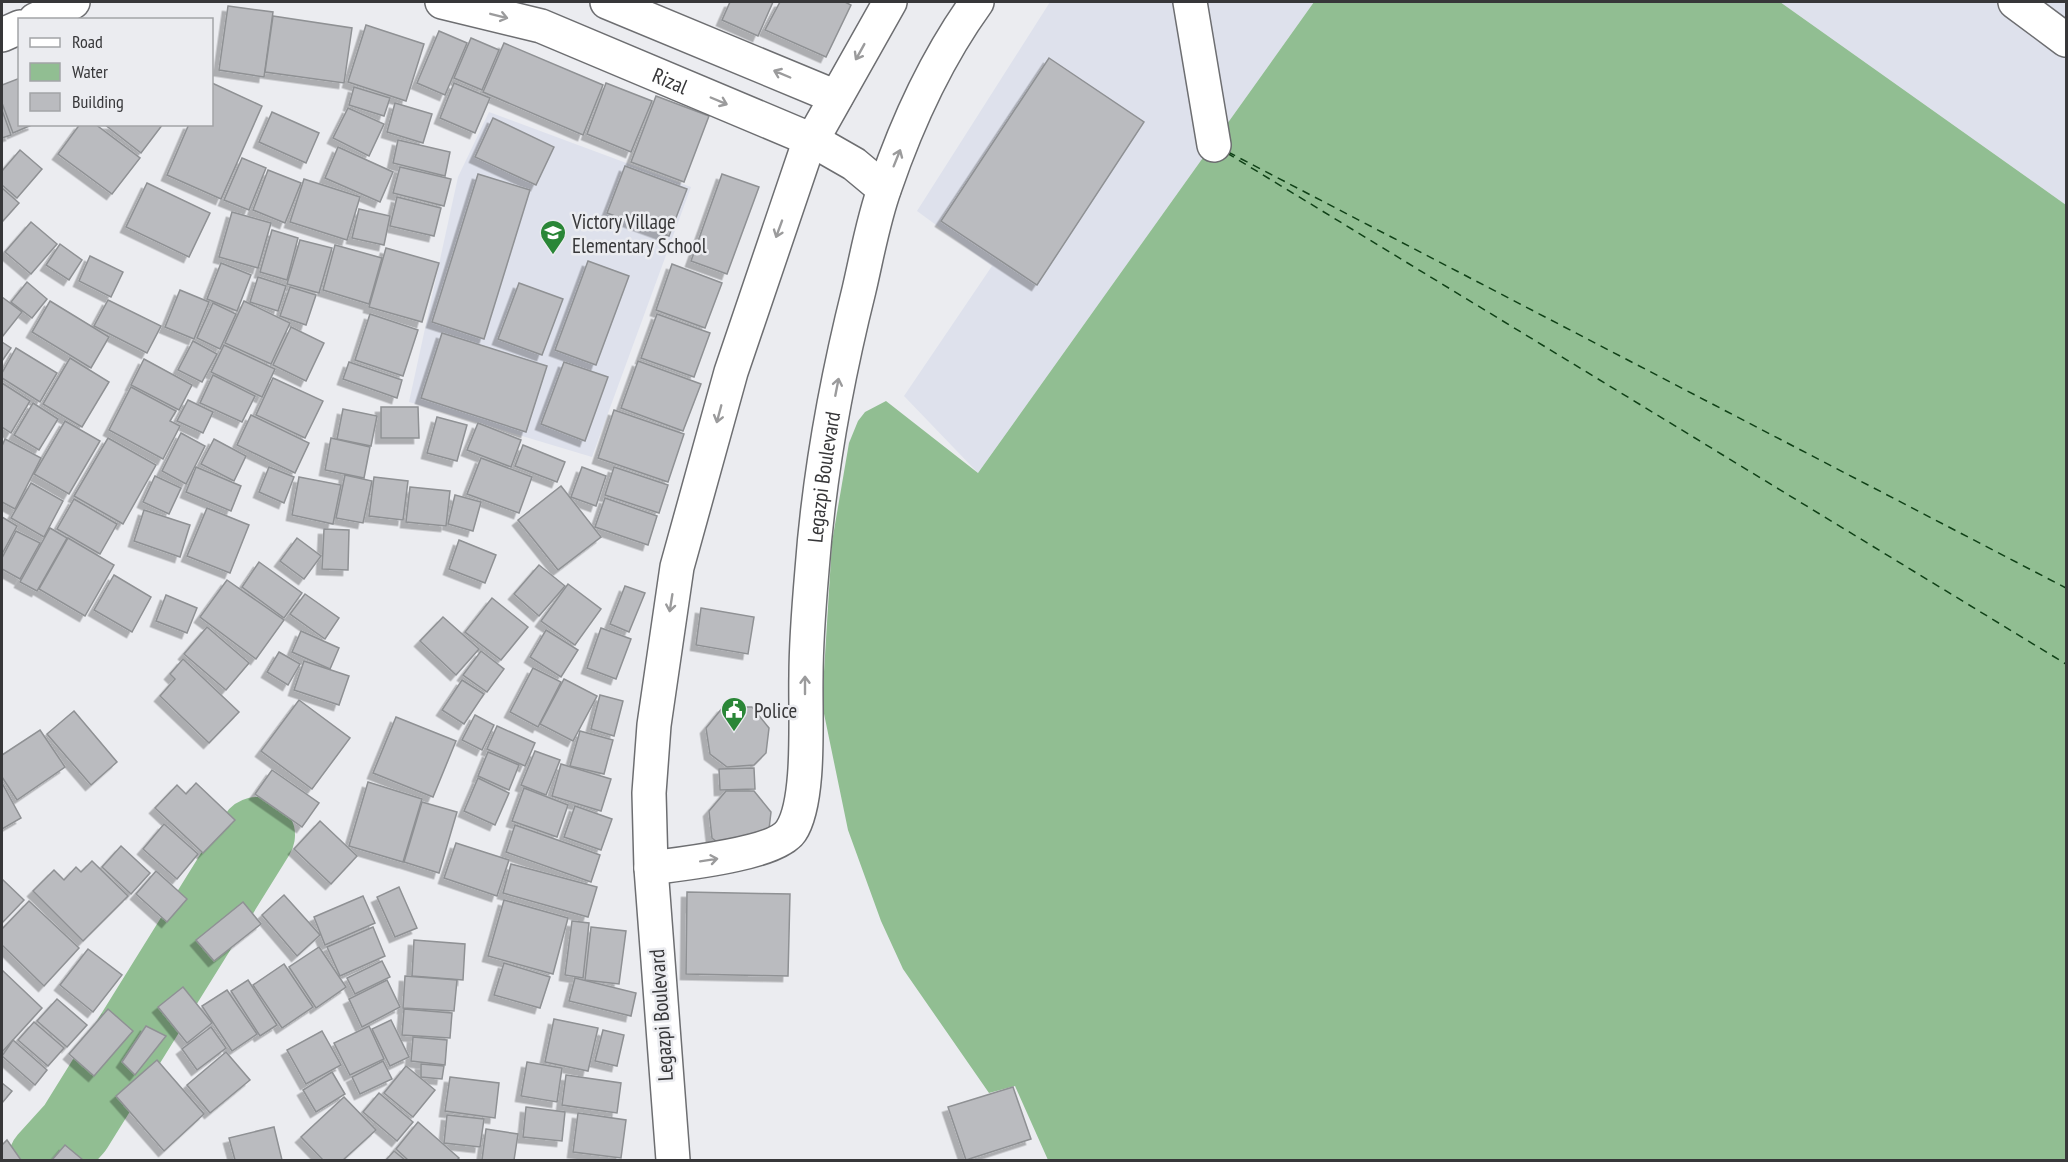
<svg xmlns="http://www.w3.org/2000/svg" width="2068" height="1162" viewBox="0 0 2068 1162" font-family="'PT Sans Narrow',sans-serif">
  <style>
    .built { fill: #dee1ec }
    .water { fill: #91be92 }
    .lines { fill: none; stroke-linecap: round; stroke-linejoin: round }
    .river { stroke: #91be92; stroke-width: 76 }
    .ferry { stroke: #104117; stroke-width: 1.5; stroke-dasharray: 8 6; stroke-linecap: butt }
    .building { fill: #babbbf; stroke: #8f9194; stroke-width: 1.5; filter: url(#shadow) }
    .minor-casing { stroke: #6d6e71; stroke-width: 36 }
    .minor { stroke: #fff; stroke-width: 33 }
    .oneway { stroke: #9b9b9c }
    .labels { text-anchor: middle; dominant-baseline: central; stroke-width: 5; stroke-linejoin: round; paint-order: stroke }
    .street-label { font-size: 21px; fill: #373739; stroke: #ebecf0 }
    .poi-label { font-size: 21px; fill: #373739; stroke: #ebecf0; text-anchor: start }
  </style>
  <defs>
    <filter id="shadow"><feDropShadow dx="-5.5" dy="5.5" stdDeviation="0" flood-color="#0004"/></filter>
  </defs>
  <rect width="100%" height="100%" fill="#ebecf0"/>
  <g class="built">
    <polygon points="1050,2 1314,2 978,473 904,396 992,266 917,211"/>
    <polygon points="1780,2 2066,2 2066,205"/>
    <polygon points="489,112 691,187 592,457 409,402 458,177"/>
  </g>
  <polygon class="water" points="1314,2 1780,2 2066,205 2066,1160 1048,1160 1015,1086 989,1093 903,969 881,921 848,830 822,704 832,542 849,443 858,421 865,412 886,401 978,473"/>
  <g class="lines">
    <polyline class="river" points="46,1160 75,1128 257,835"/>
    <g class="ferry">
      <polyline points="1228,152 2066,588"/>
      <polyline points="1227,153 2066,664"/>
    </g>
  </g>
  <g class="building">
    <polygon points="730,2 773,2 758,36 722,20"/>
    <polygon points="780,2 845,2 851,5 826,57 765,30"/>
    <polygon points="228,6 273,12 264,77 219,70"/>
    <polygon points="273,16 352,28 344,83 265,72"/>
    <polygon points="366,25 424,44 406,101 348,82"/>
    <polygon points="439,31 467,43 445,95 417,83"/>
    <polygon points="471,38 499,50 482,90 454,78"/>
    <polygon points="504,43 603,85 583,135 483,92"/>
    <polygon points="1049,58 1144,122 1037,285 941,221"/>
    <polygon points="20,78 20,124 34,124 13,133 2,103 2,85"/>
    <polygon points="212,83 262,106 221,199 167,175 189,124 212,124"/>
    <polygon points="454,83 490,98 475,133 440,118"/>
    <polygon points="606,83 652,101 631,152 587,134"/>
    <polygon points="354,87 390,98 384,116 349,105"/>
    <polygon points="656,96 709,116 684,182 631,162"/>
    <polygon points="395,103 432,114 423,143 387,132"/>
    <polygon points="348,108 384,124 369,156 333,138"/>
    <polygon points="2,110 11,135 2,138"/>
    <polygon points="272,112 319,133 306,163 259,142"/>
    <polygon points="493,118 554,147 536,185 475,157"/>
    <polygon points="80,124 95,124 140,158 112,194 58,154"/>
    <polygon points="104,124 163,124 141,153"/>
    <polygon points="398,140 450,152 445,176 393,163"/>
    <polygon points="338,147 393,172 380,202 325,178"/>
    <polygon points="20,150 42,169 17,198 2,185 2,171"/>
    <polygon points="242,158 266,168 249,210 224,200"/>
    <polygon points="625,166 687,189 669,236 607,213"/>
    <polygon points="400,167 451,179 444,206 393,193"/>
    <polygon points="268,170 301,183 285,223 253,210"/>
    <polygon points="478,174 530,190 484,339 432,322"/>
    <polygon points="722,174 759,187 727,274 691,261"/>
    <polygon points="304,179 360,197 347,240 290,222"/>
    <polygon points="147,183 210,213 189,257 126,227"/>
    <polygon points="2,188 19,203 2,222"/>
    <polygon points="397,197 441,208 434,236 390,226"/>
    <polygon points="359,209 390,216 384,245 352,238"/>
    <polygon points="232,212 271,223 258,268 219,257"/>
    <polygon points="31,222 57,244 31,274 5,252"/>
    <polygon points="272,230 298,238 287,280 260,272"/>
    <polygon points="300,240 332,248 319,293 287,284"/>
    <polygon points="60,244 82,260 69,280 46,265"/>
    <polygon points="335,245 382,258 369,304 323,290"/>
    <polygon points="386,248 439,263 422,322 369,307"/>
    <polygon points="90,256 123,272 111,297 79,281"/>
    <polygon points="588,261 629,276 596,365 555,350"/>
    <polygon points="221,263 251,275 237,311 207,299"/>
    <polygon points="672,264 722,283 705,328 656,310"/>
    <polygon points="258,277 286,286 278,311 250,302"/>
    <polygon points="27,282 47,299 32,318 11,302"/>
    <polygon points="519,283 563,299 542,355 498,339"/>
    <polygon points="290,287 316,295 306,325 280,316"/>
    <polygon points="180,290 209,302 194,339 165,327"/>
    <polygon points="2,297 22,312 2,337"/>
    <polygon points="108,300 161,326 147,353 94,326"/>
    <polygon points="50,301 109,337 91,368 32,332"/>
    <polygon points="244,301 290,323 271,364 225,343"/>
    <polygon points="213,303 236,314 220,349 197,338"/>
    <polygon points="370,314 418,330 403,376 355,360"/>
    <polygon points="657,314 710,333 694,377 641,358"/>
    <polygon points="291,327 324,343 306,381 273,365"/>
    <polygon points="442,333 547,366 526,432 421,398"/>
    <polygon points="193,341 217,354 202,382 178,370"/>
    <polygon points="2,342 11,348 2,361"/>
    <polygon points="224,345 275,369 262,397 211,372"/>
    <polygon points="16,348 57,373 40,402 2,378 2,373"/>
    <polygon points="70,358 109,382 82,427 43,404"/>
    <polygon points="144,359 192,385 179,410 131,385"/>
    <polygon points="638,361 701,384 683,431 621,408"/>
    <polygon points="349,362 402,380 397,398 343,379"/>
    <polygon points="564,362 608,377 585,441 541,424"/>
    <polygon points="213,375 255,396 242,422 200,403"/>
    <polygon points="273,378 323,401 305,438 256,415"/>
    <polygon points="2,383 30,401 11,433 2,427"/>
    <polygon points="131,387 176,411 170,421 180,426 163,459 109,430"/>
    <polygon points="188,400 213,412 203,433 177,421"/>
    <polygon points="33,403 58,419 39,450 14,435"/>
    <polygon points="381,407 418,407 419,438 381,438"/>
    <polygon points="343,409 377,416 371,446 337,439"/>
    <polygon points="614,410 684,434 668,482 598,458"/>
    <polygon points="251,415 309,443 295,473 237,445"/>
    <polygon points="437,417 467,425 457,461 427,453"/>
    <polygon points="65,421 100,441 69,494 34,474"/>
    <polygon points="478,423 521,440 511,467 467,450"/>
    <polygon points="181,433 205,446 186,484 162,471"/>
    <polygon points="108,438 156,465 123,524 74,496"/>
    <polygon points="331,438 370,447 364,478 325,470"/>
    <polygon points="5,439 41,458 15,509 2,502 2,446"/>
    <polygon points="214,439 246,456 234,481 201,464"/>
    <polygon points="523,445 565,462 557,482 515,466"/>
    <polygon points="481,458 532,477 519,513 467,494"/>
    <polygon points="196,467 241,486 231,511 186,492"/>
    <polygon points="269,467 294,477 284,503 259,492"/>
    <polygon points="582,467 606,476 596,506 571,497"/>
    <polygon points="614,467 668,485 659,513 605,495"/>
    <polygon points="345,475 372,481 363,523 336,518"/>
    <polygon points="155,476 181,488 169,514 143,502"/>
    <polygon points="299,477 341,485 333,524 292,515"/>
    <polygon points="374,477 408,481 403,520 369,516"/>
    <polygon points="31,483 63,501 44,537 11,518"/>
    <polygon points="561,486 601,537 558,570 518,520"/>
    <polygon points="410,487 450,491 446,526 406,522"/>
    <polygon points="455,495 481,502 473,531 448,524"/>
    <polygon points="605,498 657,516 648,545 595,527"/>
    <polygon points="74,499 117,524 100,554 57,529"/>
    <polygon points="207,508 249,525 230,573 187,556"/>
    <polygon points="144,510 190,525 180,557 134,541"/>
    <polygon points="2,517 17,526 2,554"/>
    <polygon points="50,528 67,538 37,591 20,582"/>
    <polygon points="324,529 349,530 348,570 322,569"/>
    <polygon points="16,531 40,543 20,579 2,569 2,558"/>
    <polygon points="68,538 114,565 85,616 39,589"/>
    <polygon points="297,538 321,556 304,579 280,561"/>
    <polygon points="459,540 496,555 485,583 449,569"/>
    <polygon points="259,562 302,593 284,618 242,587"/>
    <polygon points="539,565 565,586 539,616 514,594"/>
    <polygon points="114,575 151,597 132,632 94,610"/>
    <polygon points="227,580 284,620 256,659 200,617"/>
    <polygon points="568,584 601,609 575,645 541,621"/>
    <polygon points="625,586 645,593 629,632 610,624"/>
    <polygon points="305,594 339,618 325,639 290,614"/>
    <polygon points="166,595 197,608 187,633 156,621"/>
    <polygon points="492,598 528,627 501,660 465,632"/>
    <polygon points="701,608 754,617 748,654 696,645"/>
    <polygon points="443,617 479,649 456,675 420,641"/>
    <polygon points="207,627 249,663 226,690 184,654"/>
    <polygon points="601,628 631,639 616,679 587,668"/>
    <polygon points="546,630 578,650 561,677 530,657"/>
    <polygon points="301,631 339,648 330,669 292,652"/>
    <polygon points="481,651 504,669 487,692 463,675"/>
    <polygon points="279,652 300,664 288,685 267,672"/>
    <polygon points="183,659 239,712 209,743 160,696 175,679 170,674"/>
    <polygon points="304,661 349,676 339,705 294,690"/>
    <polygon points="533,668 561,682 538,727 510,712"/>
    <polygon points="564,679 597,696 573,741 540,724"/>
    <polygon points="462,680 484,694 464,724 442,710"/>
    <polygon points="600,695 623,701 614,736 591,729"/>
    <polygon points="299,700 350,738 312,789 261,751"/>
    <polygon points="723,707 752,707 769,728 766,753 754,765 727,767 710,754 706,728"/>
    <polygon points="74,711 117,762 91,785 47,734"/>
    <polygon points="475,715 494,725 482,750 462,740"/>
    <polygon points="396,717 456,741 433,797 373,773"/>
    <polygon points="497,726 535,743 525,766 487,749"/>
    <polygon points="40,730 65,767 17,800 2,777 2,755"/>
    <polygon points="580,731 613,740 604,774 570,766"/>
    <polygon points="535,751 560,760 546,795 521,785"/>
    <polygon points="488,752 519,765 509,790 478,776"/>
    <polygon points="561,764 611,779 601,811 552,796"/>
    <polygon points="754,768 755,789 720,790 719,769"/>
    <polygon points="272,770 319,803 302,827 255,794"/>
    <polygon points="478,778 509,793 495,825 464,811"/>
    <polygon points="368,782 422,799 403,862 349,846"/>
    <polygon points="2,783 21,818 2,829"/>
    <polygon points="196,783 235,820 203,853 155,808 177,785 186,794"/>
    <polygon points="524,788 568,805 557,837 512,821"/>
    <polygon points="726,791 754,791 771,812 768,838 730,852 712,838 709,811"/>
    <polygon points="422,802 457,812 439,873 404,862"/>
    <polygon points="575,806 612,819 601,850 564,837"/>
    <polygon points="320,821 357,856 331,884 294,849"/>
    <polygon points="164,824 198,854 177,879 143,849"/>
    <polygon points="515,825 600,855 591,882 506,852"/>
    <polygon points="456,843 509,860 497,896 444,878"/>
    <polygon points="121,846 150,873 131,894 102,867"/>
    <polygon points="92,861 128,896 83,941 33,891 54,870 64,880 76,867 81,872"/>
    <polygon points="511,864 597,887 588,917 503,893"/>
    <polygon points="156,871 187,899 167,922 136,894"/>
    <polygon points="2,879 24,900 2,923"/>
    <polygon points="399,887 417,928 395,937 377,897"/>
    <polygon points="687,892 790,894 788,976 686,974"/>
    <polygon points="284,895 320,935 297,956 262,915"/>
    <polygon points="363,896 375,923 325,945 314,917"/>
    <polygon points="504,900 568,918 553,974 488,956"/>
    <polygon points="29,901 79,948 44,986 2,945 2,929"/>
    <polygon points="243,902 261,924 214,961 196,940"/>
    <polygon points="572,921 589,923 583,978 565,975"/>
    <polygon points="373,927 385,956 340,976 327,947"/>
    <polygon points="591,927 626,931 619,984 585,980"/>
    <polygon points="414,940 465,944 463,980 412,976"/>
    <polygon points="319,947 346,987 316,1008 289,967"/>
    <polygon points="88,949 122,975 93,1012 60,985"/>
    <polygon points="382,961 390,977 355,994 347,978"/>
    <polygon points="504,963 550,977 540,1008 494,995"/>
    <polygon points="284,964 313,1007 282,1028 253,985"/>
    <polygon points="2,970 42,1008 2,1052"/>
    <polygon points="405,976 457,980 454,1011 403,1008"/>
    <polygon points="575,978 636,993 631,1016 569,1001"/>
    <polygon points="248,980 277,1025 260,1036 231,991"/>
    <polygon points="387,980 400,1007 362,1027 349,999"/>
    <polygon points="183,987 212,1023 187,1043 158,1007"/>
    <polygon points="227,990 257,1034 232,1051 202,1006"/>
    <polygon points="57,999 87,1025 67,1047 37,1021"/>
    <polygon points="108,1009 133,1031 94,1076 69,1054"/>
    <polygon points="404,1009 452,1013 450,1038 402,1035"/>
    <polygon points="554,1019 598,1028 588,1071 545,1062"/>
    <polygon points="391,1020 409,1057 390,1066 372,1029"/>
    <polygon points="34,1022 64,1048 48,1066 18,1040"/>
    <polygon points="146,1026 166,1036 135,1075 122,1062"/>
    <polygon points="369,1026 384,1059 350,1075 334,1043"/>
    <polygon points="211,1027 226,1048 197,1070 182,1049"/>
    <polygon points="603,1030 624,1035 617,1066 595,1061"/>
    <polygon points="322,1031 341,1065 306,1084 287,1050"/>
    <polygon points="413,1037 447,1040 445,1065 411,1061"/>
    <polygon points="13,1040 47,1070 35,1085 2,1056"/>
    <polygon points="226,1052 250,1080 210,1113 187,1085"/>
    <polygon points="157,1060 204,1114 164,1151 116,1096"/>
    <polygon points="383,1061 392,1079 360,1094 352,1077"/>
    <polygon points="527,1062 562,1068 557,1102 521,1096"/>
    <polygon points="421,1064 444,1066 442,1079 421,1077"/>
    <polygon points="406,1066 435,1090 413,1117 384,1093"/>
    <polygon points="332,1072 345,1094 316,1112 303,1090"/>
    <polygon points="566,1075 621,1083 617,1113 562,1105"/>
    <polygon points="450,1077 499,1083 495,1118 445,1111"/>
    <polygon points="2,1083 12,1091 2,1103"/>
    <polygon points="1013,1087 1031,1139 966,1160 948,1107"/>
    <polygon points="379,1093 413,1122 397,1141 363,1112"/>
    <polygon points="344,1097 376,1130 343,1160 323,1160 301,1137"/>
    <polygon points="526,1107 565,1112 562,1141 523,1137"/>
    <polygon points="578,1113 626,1120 621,1158 573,1152"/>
    <polygon points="447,1115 484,1119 480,1147 444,1143"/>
    <polygon points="418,1122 459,1158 457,1160 408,1160 396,1149"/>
    <polygon points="274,1127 282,1160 235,1160 229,1138"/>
    <polygon points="486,1129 518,1134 514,1160 482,1160"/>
    <polygon points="7,1140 21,1160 2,1160 2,1145"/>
    <polygon points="65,1145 83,1160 52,1160"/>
    <polygon points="394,1151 405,1160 386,1160"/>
  </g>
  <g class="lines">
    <defs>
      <g id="minor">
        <path id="s1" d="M442,2L541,26L812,140L854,164L884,189"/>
        <polyline points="607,2 836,97"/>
        <polyline points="1190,2 1214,145"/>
        <polyline points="2015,2 2066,40"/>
        <polyline points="35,20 73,2"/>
        <polyline points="2,35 20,27"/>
        <path id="s2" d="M651,868C679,864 776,854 791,831C811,801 805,714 806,676C806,641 809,605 812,570C819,475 836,382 859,290C867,256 873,220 885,187C907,123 938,56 977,2"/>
        <polyline points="673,1160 651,868 649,793 654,725 677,567 731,372 806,151 890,2"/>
      </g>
    </defs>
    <use href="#minor" class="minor-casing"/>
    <use href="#minor" class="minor"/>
  </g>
  <defs><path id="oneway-shaft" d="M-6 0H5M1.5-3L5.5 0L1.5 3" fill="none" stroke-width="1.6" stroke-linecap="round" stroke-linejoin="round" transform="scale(1.5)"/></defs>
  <g class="oneway">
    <use href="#oneway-shaft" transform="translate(499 16) rotate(14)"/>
    <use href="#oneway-shaft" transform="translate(860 52) rotate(119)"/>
    <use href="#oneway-shaft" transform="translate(782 74) rotate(-157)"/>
    <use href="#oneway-shaft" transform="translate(719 101) rotate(23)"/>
    <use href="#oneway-shaft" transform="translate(897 158) rotate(-68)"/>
    <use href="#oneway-shaft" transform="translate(779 229) rotate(110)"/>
    <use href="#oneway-shaft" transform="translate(837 387) rotate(-79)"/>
    <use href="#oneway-shaft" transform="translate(719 414) rotate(105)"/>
    <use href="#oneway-shaft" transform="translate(671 603) rotate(99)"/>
    <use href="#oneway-shaft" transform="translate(805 685) rotate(-90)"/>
    <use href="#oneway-shaft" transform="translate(709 860) rotate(-9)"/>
  </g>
  <defs>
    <symbol id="school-pin" viewBox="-11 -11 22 30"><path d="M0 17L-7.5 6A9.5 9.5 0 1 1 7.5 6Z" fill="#2a8637" stroke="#ebecf0"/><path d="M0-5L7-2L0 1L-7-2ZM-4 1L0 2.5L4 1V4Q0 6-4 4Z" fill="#fff"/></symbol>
    <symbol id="civic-pin" viewBox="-11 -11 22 30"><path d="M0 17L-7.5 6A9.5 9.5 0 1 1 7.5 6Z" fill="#2a8637" stroke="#ebecf0"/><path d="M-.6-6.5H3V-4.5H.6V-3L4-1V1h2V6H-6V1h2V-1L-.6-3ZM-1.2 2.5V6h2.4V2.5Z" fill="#fff"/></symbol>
  </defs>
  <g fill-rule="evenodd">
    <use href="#school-pin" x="538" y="218" width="30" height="40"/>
    <use href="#civic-pin" x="719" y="695" width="30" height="40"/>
  </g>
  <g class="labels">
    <g class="street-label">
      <text stroke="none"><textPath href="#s1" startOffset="242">Rizal</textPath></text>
      <text stroke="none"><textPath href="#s2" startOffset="504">Legazpi Boulevard</textPath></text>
      <text transform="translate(661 1015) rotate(-94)">Legazpi Boulevard</text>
    </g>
    <g class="poi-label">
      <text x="572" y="221">Victory Village<tspan x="572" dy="24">Elementary School</tspan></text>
      <text x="754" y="710">Police</text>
    </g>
  </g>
  <rect width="2068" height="1162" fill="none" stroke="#373739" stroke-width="6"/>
  <rect x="18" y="18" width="195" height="108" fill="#ebecf0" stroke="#a3a4a7" stroke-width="1.5"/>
  <rect x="30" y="38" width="30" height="9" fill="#ffffff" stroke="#a3a4a7" stroke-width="1.5"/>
  <text x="72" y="48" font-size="18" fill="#373739">Road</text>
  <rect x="30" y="63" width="30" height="18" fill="#91be92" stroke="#a3a4a7" stroke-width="1.5"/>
  <text x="72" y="78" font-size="18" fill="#373739">Water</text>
  <rect x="30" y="93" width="30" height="18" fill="#babbbf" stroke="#a3a4a7" stroke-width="1.5"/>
  <text x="72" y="108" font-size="18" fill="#373739">Building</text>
</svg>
